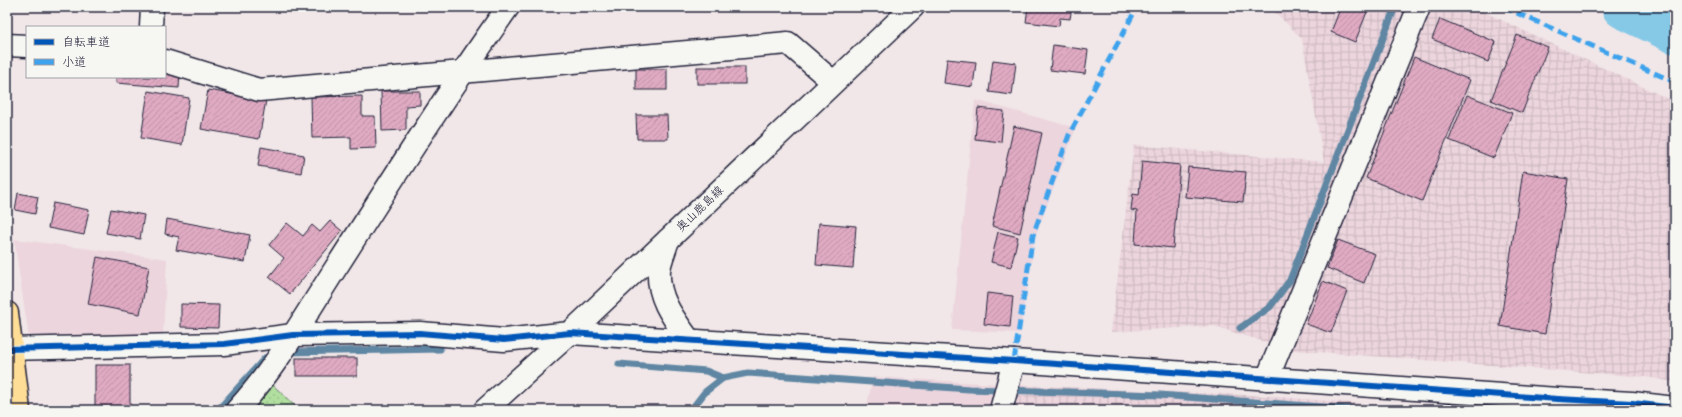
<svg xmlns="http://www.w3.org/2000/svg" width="1682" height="417" viewBox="0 0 1682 417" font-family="'Balsamiq Sans','Klee One',sans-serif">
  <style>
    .built { fill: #ecd5dd }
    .industrial { fill: url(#industrial-grid) }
    .park { fill: url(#park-dots); stroke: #69806d }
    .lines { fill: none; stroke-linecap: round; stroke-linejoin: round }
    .stream { stroke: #5e86a2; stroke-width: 7 }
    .river { stroke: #86c9e7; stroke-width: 43 }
    .building { fill: url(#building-hatch); stroke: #22223b }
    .street-casing { stroke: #22223b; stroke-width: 25 }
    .secondary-casing { stroke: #22223b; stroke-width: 25 }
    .highway-casing { stroke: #22223b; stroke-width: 25 }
    .street { stroke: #f6f6f2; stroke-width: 22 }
    .secondary { stroke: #f6f6f2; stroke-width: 22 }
    .highway { stroke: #fedd96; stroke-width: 22 }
    .quiet { stroke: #3ea2ec; stroke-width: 5; stroke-dasharray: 10 5; stroke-linecap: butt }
    .cycleway-casing { stroke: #f6f6f2; stroke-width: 8 }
    .cycleway { stroke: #0057b8; stroke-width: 6 }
    .labels { text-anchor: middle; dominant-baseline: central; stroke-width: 3.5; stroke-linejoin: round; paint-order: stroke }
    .street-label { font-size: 12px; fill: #22223b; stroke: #f6f6f2 }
  </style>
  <defs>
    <pattern id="industrial-grid" width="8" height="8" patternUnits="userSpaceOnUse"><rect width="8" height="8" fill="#ecd5dd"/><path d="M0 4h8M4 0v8" fill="none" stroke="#cab7bf"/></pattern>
    <pattern id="park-dots" width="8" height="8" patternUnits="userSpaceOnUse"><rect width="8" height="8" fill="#b0df9f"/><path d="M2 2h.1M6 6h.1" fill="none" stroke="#97bf8a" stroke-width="1.8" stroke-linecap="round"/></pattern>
    <pattern id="building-hatch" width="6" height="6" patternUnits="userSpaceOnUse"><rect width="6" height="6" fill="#dfaac2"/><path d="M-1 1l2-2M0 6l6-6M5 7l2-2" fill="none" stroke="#bf92a8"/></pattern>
  </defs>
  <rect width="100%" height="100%" fill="#f1e7e8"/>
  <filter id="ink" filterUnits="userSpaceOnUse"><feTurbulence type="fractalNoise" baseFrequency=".025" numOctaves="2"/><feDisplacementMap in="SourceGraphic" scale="8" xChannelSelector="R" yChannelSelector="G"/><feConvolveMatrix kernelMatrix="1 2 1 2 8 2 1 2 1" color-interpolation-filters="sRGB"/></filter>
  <g filter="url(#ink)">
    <g class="built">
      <polygon points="975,100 1076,128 1035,237 1020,333 952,330"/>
      <polygon points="14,239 167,259 163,335 29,338"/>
      <polygon points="873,377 1018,385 1012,410 866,410"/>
    </g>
    <g class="industrial">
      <polygon points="1270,7 1474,7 1675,102 1675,382 1645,377 1292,350 1213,326 1111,332 1134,145 1324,162 1302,39"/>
      <polygon points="1018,385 1267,396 1438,410 1012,410"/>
    </g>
    <polygon class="park" points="272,384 299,410 248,410"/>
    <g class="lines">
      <g class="stream">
        <polyline points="1240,328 1270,307 1290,280 1395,7"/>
        <polyline points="287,352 440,349"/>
        <polyline points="619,364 706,371 723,378"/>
        <polyline points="218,410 265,358"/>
        <polyline points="691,410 705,392 723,378 748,373 969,389 1159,395 1361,410"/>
      </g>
      <polyline class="river" points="1623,7 1675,32"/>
    </g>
    <g class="building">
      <polygon points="1025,7 1072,7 1070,19 1060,18 1059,26 1026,22 1028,7"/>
      <polygon points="1335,7 1369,7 1355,42 1331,32 1340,9"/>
      <polygon points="1440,19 1496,42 1488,62 1432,39"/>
      <polygon points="1517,35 1548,47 1522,113 1491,100"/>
      <polygon points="1053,45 1088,50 1085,74 1050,70"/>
      <polygon points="1414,57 1470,80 1422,201 1366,178"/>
      <polygon points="947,59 976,62 973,87 944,83"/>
      <polygon points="993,60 1016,63 1012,95 989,92"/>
      <rect x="697" y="67" width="48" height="17"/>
      <rect x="636" y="69" width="31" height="21"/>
      <polygon points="165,71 180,72 179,88 116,83 116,77 165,77"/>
      <polygon points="208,90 266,100 259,139 201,129"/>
      <polygon points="148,91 189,98 182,145 141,138"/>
      <polygon points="381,91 420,91 420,105 406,106 406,130 382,131"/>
      <polygon points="1467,95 1512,113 1494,158 1449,140"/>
      <polygon points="362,96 362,116 375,116 376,148 351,149 351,137 312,138 311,97"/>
      <polygon points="978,108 1004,111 1001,142 975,139"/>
      <polygon points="636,115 667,115 668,139 637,139"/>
      <polygon points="1014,126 1042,133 1020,233 992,226"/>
      <polygon points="261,147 304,155 301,173 258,166"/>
      <polygon points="1142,161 1180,165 1173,248 1135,244 1137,211 1131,210 1133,194 1139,195"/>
      <polygon points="1188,167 1246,172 1243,202 1185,197"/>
      <polygon points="1523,171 1568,179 1545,334 1500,326"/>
      <polygon points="18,193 38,197 35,214 15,210"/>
      <polygon points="53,203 89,210 84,235 48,228"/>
      <polygon points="111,209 144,215 140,239 106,233"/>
      <polygon points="167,219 250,235 245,262 176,250 179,237 165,234"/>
      <polygon points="330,221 342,231 290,294 269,277 284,258 269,245 287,223 303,236 312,225 320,232"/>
      <polygon points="819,223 856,226 853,268 816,265"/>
      <polygon points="998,232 1018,237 1011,267 991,262"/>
      <polygon points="1338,240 1375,254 1364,283 1327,268"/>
      <polygon points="97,257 149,267 140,314 88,304"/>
      <polygon points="1323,281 1347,291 1331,333 1306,324"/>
      <polygon points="987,293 1013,296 1010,327 984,324"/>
      <polygon points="181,304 219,305 218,328 181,327"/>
      <rect x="296" y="358" width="61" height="18"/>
      <rect x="95" y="365" width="35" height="45"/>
    </g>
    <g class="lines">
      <defs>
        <g id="street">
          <polyline points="151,27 152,7"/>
          <polyline points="7,45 27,46"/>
          <polyline points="165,61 259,90 788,43 833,82"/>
          <polyline points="7,349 224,344 293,335 420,333 504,340 570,333"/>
          <polyline points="1267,379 1419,7"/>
          <path d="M237,410C277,367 307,312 339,263C394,177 449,90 508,7"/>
          <polyline points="1001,410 1014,361"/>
        </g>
        <g id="secondary">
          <path d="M668,240C665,250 660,261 659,270C657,298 674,319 689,340"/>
          <polyline points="570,333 1014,361 1558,399 1632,403 1675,408"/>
          <polyline points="485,410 570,333 913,7"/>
        </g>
        <polyline id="highway" points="7,313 19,410"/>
      </defs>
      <use href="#street" class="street-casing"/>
      <use href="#secondary" class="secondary-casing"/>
      <use href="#highway" class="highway-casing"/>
      <use href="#street" class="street"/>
      <use href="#secondary" class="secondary"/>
      <use href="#highway" class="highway"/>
      <g class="quiet">
        <polyline points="1503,7 1675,82"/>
        <polyline points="1014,361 1033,235 1069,135 1137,7"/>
      </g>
      <defs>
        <polyline id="cycleway" points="7,349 224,344 293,335 420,333 504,340 570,333 1014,361 1558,399 1632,403 1675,408"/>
      </defs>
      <use href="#cycleway" class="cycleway-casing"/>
      <use href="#cycleway" class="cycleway"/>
    </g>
  </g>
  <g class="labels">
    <g class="street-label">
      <text transform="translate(700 209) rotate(-44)">奥山鹿島線</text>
    </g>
  </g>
  <rect width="1682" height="417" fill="none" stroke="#f6f6f2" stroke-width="24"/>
  <rect x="12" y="12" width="1658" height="393" fill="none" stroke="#22223b" stroke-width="1.5" filter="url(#ink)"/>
  <rect x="26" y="26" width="140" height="52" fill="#f6f6f2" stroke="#a1a1a9"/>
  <rect x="34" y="39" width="20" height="6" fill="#0057b8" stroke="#a1a1a9"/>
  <text x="62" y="46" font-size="12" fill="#22223b">自転車道</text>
  <rect x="34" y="59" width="20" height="6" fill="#3ea2ec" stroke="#a1a1a9"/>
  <text x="62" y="66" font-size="12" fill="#22223b">小道</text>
</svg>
